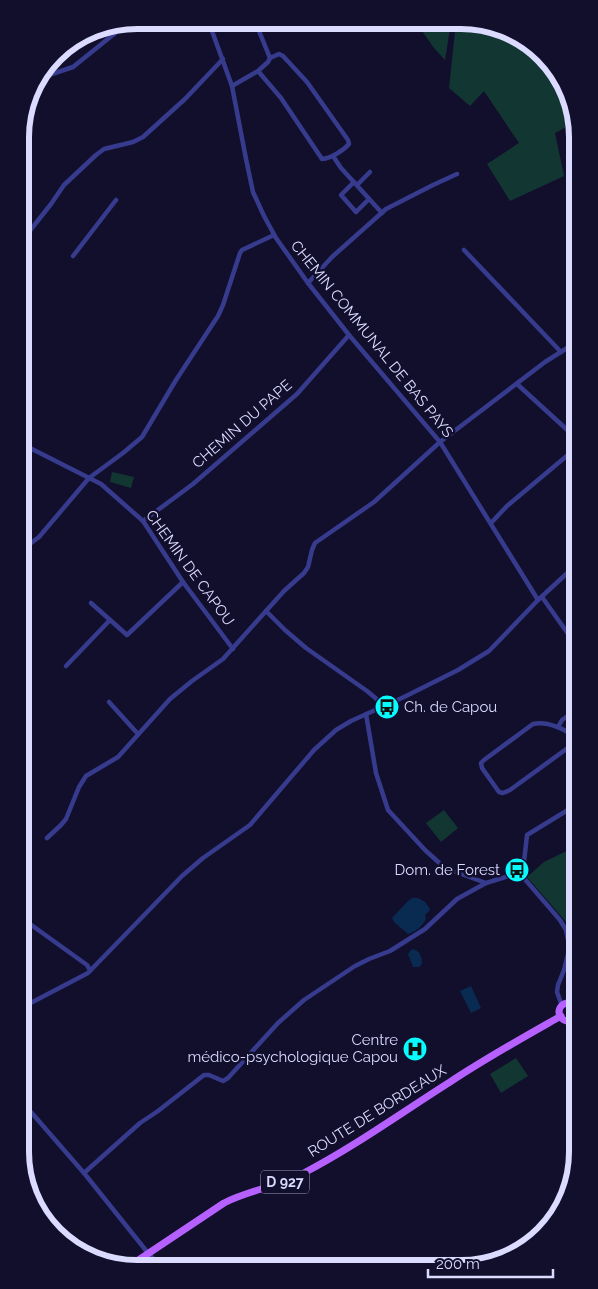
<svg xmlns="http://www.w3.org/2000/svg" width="598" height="1289" viewBox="0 0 598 1289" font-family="Raleway,sans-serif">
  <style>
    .green { fill: #123732 }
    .water { fill: #092a51 }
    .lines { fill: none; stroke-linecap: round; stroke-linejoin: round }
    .minor { stroke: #373b8e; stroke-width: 4.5 }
    .primary { stroke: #b661ff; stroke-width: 7 }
    .labels { text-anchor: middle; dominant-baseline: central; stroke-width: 5; stroke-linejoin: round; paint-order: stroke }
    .shield { fill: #120f2c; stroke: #9f9dc0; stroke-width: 1 }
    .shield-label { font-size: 14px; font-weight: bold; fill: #dbdaff }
    .street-label { font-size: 15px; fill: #dbdaff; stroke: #120f2c }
    .poi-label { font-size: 15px; fill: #dbdaff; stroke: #120f2c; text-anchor: end }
    .rim { fill: none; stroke: #dbdaff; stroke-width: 6 }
  </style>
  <rect width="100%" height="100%" fill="#120f2c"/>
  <g class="green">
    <polygon points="432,22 451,22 445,60 434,48 420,28"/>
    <polygon points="456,22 484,22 538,49 574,106 574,123 555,133 564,176 510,201 487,164 519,143 484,91 470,106 449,88"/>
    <polygon points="112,472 134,477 131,488 110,482"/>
    <polygon points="444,810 458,828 441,842 426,823"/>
    <polygon points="577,846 577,918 568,924 527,877 544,862"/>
    <polygon points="516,1058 528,1076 501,1093 490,1074"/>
  </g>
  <g class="water">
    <path d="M412,898C420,897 427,902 430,910L425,915L426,919C422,926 416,932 408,934L394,922L392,918L408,901Z"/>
    <path d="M412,949C420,950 422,957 422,964L419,967H413L408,954Z"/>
    <polygon points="471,986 481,1008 471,1013 460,991"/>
  </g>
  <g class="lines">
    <g class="minor">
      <polyline points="208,20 232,86 246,159 253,192 264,216 276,238 308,283 349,335 440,442 538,600"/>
      <polyline points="270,58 259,31 261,27 275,21"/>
      <polyline points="37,79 73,67 119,30 119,24"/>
      <path d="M232,86L258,71L268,62L270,58L279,54L283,56L307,82L348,140L349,144C343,151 331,158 322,159L281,98L258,71"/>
      <polyline points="333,156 341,168 382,213"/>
      <polyline points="354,182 341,195 356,212 369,199"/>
      <polyline points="357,185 370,172"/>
      <polyline points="21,242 51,204 64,185 96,155 104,149 133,142 143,137 185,99 223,59"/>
      <polyline points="464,250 561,352"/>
      <polyline points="73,256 116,200"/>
      <polyline points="308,283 332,257 386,209 433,185 457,174"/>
      <polyline points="517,384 575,437"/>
      <polyline points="21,442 28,447 101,484 143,521 183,582 233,649"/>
      <polyline points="143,521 193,484 297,394 349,335"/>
      <polyline points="491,523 507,506 575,449"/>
      <polyline points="22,550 39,537 89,478 123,453 142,437 176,380 218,316 223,305 240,253 242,250 274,235"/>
      <polyline points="542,597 576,645"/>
      <polyline points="91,603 127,635 183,582"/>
      <polyline points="266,611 285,630 306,648 367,691 385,706"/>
      <polyline points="66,666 110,620"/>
      <polyline points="109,702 138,734"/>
      <polyline points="366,714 376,773 388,810 425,850 445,868 486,883 512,875 517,875 523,877 560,920 566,930 569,945 568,954 564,970 558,985 557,992 562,1006"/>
      <polyline points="558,727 562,720 576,710"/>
      <path d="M576,739C567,729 547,721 533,724L484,760L481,763L482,768L499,792L503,793L510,790L576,742"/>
      <polyline points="47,838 61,825 66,819 79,787 86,776 118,757 170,699 192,681 223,659 284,591 304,573 308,567 312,550 315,543 374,502 440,442 545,362 575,343"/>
      <polyline points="521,876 523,871 527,835 576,805"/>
      <polyline points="23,919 87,965 90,970"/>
      <polyline points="23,1007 88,973 182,876 203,858 250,825 314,750 336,730 351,721 404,697 458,670 489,651 538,600 576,565"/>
      <polyline points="24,1104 84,1173 148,1253 161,1267"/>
      <polyline points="84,1173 140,1123 158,1111 204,1075 209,1075 223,1081 228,1078 278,1023 304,1000 355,966 369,959 390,951 425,929 457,899 486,883"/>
    </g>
    <g class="primary">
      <circle cx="568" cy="1012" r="9"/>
      <path d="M128,1267L224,1203C249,1190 277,1187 302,1174C354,1147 401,1113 450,1082C486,1058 524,1037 561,1016"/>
    </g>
  </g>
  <defs>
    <symbol id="bus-disc" viewBox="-11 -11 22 22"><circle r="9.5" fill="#06fcff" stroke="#120f2c"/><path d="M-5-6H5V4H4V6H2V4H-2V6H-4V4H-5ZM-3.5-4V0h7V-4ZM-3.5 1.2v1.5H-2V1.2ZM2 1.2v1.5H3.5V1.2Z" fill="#111"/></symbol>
    <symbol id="hospital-disc" viewBox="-11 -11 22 22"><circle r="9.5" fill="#06fcff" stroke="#120f2c"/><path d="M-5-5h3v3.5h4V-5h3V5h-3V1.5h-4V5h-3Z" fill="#111"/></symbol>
  </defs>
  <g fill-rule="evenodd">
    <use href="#bus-disc" x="373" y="693" width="28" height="28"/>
    <use href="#bus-disc" x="503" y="856" width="28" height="28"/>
    <use href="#hospital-disc" x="401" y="1035" width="28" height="28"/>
  </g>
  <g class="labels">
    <rect class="shield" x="261" y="1170.5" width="48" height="23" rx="4"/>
    <g class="shield-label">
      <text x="285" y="1182">D 927</text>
    </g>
    <g class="street-label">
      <text transform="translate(372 339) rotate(51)">CHEMIN COMMUNAL DE BAS PAYS</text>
      <text transform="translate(242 424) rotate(-41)">CHEMIN DU PAPE</text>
      <text transform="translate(190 568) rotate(54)">CHEMIN DE CAPOU</text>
      <text transform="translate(377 1111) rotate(-32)">ROUTE DE BORDEAUX</text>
    </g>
    <g class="poi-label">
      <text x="404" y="707" text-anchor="start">Ch. de Capou</text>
      <text x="500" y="870">Dom. de Forest</text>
      <text x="398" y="1040">Centre<tspan x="398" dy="17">médico-psychologique Capou</tspan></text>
    </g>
  </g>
  <path d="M0 0H598V1289H0ZM137 29H461A108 108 0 0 1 569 137V1152A108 108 0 0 1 461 1260H137A108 108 0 0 1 29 1152V137A108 108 0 0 1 137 29Z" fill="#120f2c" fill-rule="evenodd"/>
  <path class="rim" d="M137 29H461A108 108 0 0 1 569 137V1152A108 108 0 0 1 461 1260H137A108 108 0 0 1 29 1152V137A108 108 0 0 1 137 29Z"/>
  <path d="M428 1269v8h125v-8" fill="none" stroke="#dbdaff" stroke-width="2.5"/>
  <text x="436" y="1269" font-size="15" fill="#dbdaff" stroke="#120f2c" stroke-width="4" paint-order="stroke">200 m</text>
</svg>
